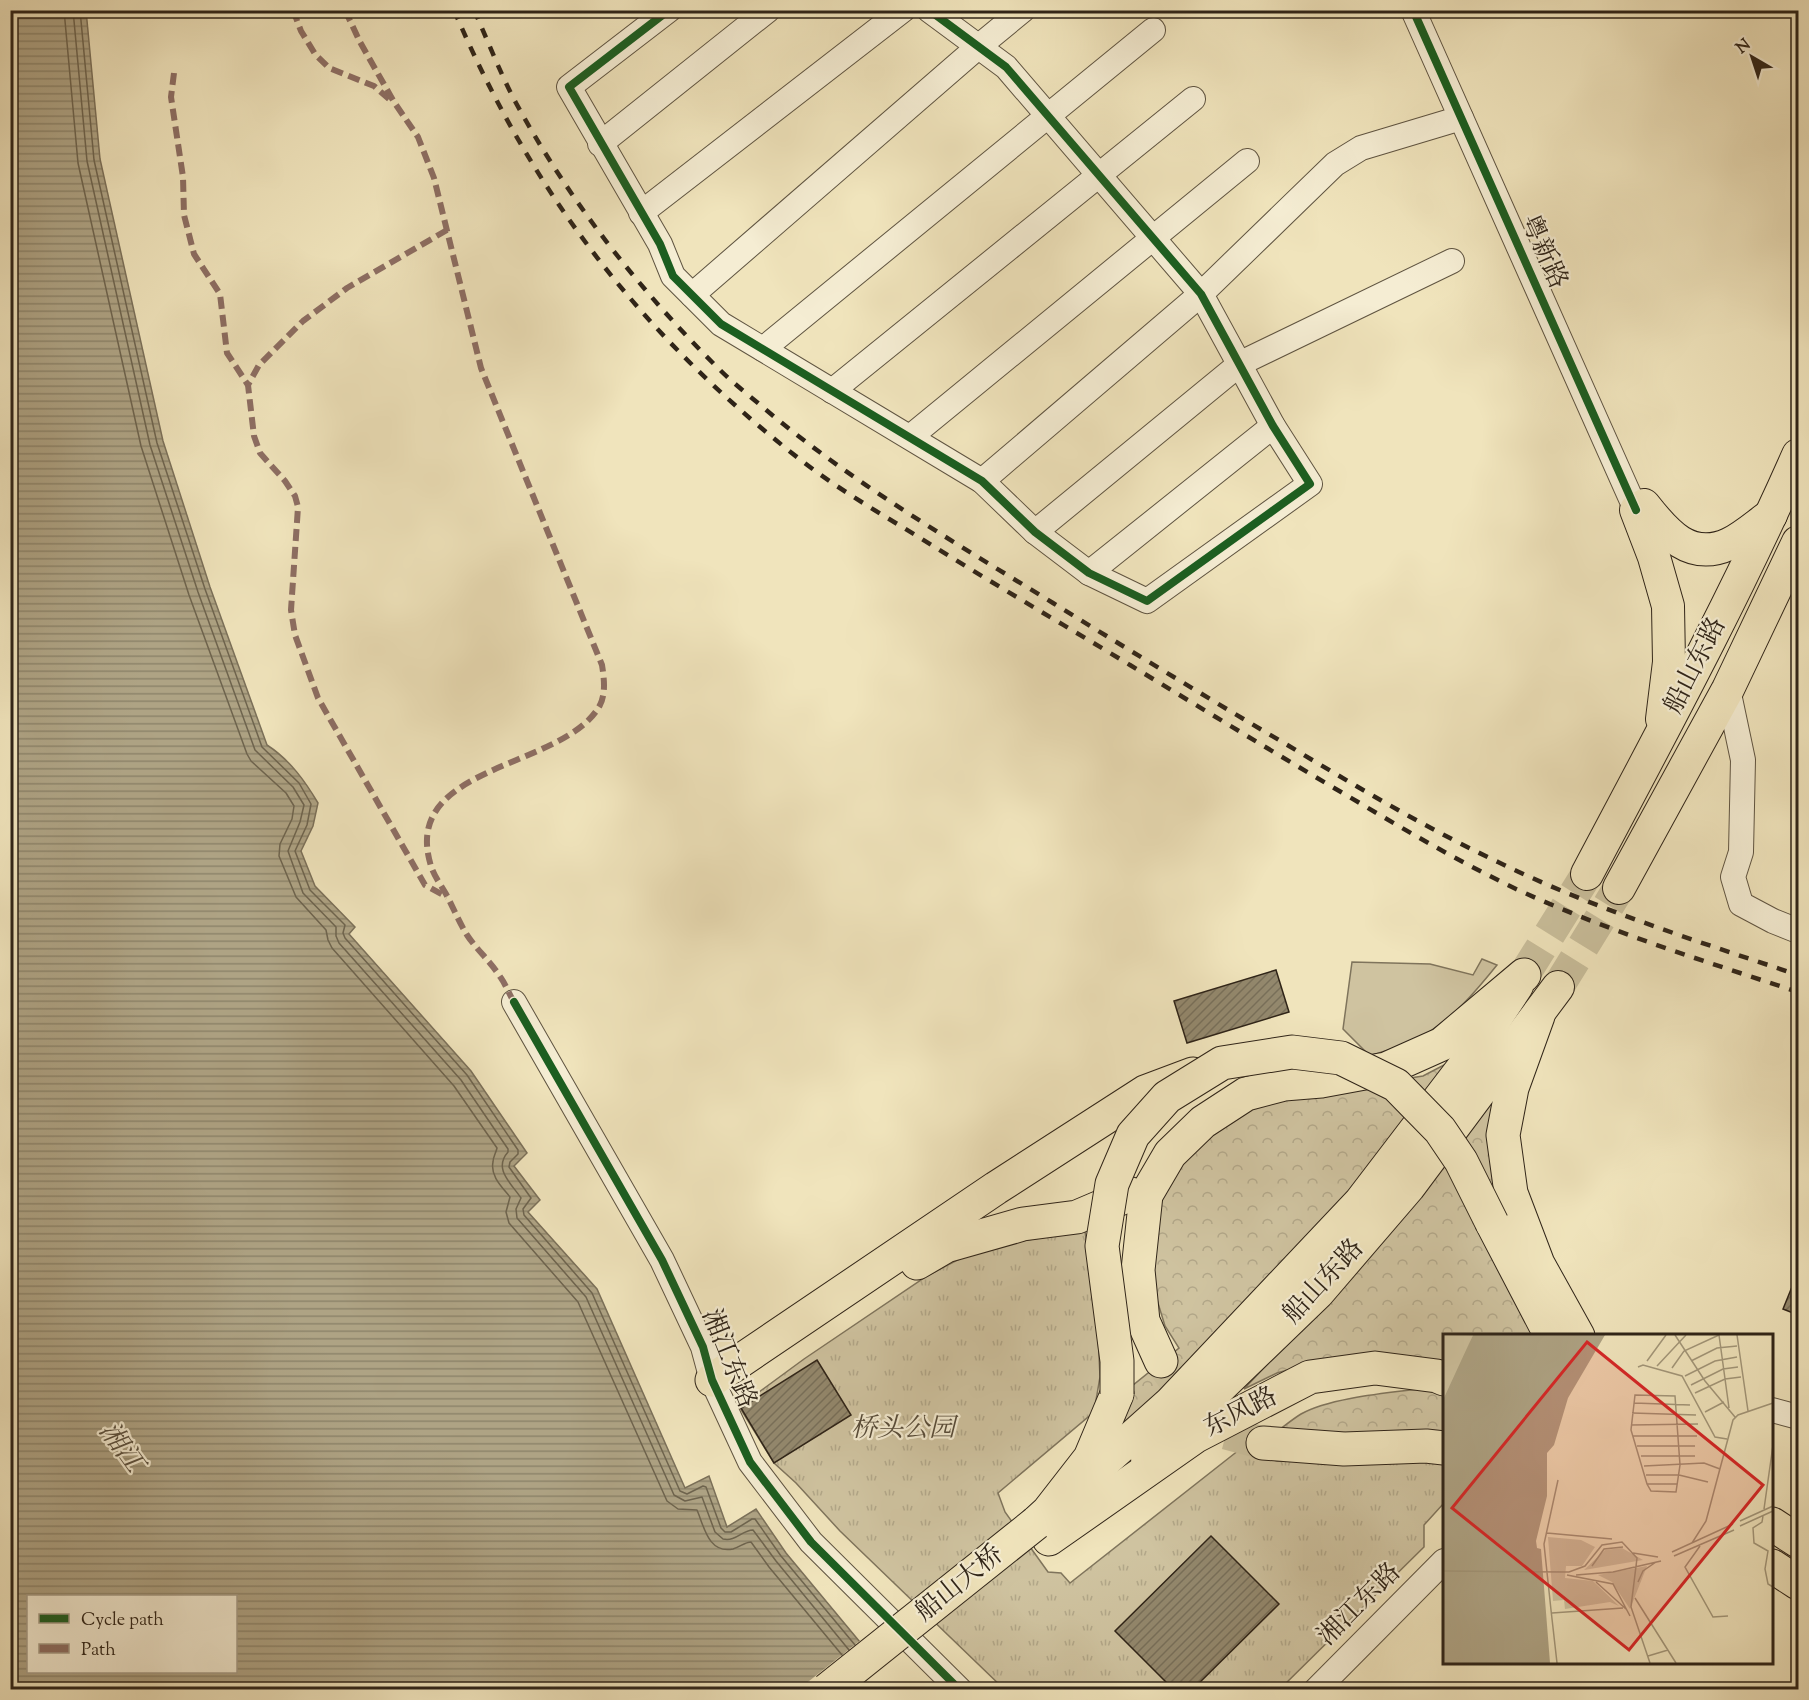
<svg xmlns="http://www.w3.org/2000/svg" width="1809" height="1700" viewBox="0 0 1809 1700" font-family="'Sorts Mill Goudy','Noto Serif SC',serif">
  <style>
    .grass { fill: #cfc3a0; stroke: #7f745c; stroke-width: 1.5 }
    .forest { fill: url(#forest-crowns); stroke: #7f745c; stroke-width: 1.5 }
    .park { fill: url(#park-tufts); stroke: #7f745c; stroke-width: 1.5 }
    .water { fill: url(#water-rules); stroke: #7b7059; stroke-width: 1.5; fill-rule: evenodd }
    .pier { fill: #f0e4bc }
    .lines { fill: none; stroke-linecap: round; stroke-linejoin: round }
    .shore { stroke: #6e644e; stroke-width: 1.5 }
    .building { fill: url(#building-hatch); stroke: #2f2418; stroke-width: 1.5 }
    .major-tunnel { stroke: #c9be9b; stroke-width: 32; stroke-dasharray: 32 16; stroke-linecap: butt }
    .highway-tunnel { stroke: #c9be9b; stroke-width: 33; stroke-dasharray: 33 16; stroke-linecap: butt }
    .minor-casing { stroke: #5f5441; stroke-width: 26 }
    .major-casing { stroke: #2f2418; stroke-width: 34 }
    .highway-casing { stroke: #2f2418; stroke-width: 35 }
    .minor { stroke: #f5edd3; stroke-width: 24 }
    .major { stroke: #f0e4bc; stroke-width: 32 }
    .highway { stroke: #f0e4bc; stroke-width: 33 }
    .rail { stroke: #2f2418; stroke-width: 4.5; stroke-dasharray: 10 10; stroke-linecap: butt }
    .highway-bridge-casing { stroke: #2f2418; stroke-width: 35; stroke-linecap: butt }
    .highway-bridge { stroke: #f0e4bc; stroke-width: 33 }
    .quiet { stroke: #8d6e63; stroke-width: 6; stroke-dasharray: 12 6; stroke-linecap: butt }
    .cycleway-casing { stroke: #f5edd3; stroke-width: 11 }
    .cycleway { stroke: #1b5e20; stroke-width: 8 }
    .labels { text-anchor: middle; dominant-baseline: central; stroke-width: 4.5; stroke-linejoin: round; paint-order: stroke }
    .street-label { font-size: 26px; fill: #2f2418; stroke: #f5edd3 }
    .park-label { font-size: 26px; font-style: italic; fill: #574c3a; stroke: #f5edd3 }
    .water-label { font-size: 27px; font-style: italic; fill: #5b503e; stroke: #f5edd3 }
    .inset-road { fill: none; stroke: #a3977a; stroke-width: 1.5 }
    .view { fill: #d62828; fill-opacity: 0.15; stroke: #d62828; stroke-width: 3 }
    .inset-edge { fill: none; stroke: #2f2418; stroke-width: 3 }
  </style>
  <defs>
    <pattern id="forest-crowns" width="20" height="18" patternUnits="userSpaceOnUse" patternTransform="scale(1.5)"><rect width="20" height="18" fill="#cfc3a0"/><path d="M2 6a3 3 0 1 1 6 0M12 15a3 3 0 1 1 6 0" fill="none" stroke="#b2a789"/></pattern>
    <pattern id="park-tufts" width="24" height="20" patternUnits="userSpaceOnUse" patternTransform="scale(1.5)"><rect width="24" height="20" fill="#cfc3a0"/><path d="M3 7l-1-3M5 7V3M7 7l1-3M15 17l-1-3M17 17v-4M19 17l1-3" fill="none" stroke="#b2a789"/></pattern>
    <pattern id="water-rules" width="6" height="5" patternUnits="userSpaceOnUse" patternTransform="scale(1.5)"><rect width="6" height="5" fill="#aea384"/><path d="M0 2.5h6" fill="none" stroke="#8e856b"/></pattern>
    <pattern id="building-hatch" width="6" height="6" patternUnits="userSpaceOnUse" patternTransform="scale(1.5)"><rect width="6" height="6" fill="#93886d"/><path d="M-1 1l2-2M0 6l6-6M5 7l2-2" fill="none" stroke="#786f59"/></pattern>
  </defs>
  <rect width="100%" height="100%" fill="#f0e4bc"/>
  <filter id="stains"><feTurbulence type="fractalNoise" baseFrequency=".00333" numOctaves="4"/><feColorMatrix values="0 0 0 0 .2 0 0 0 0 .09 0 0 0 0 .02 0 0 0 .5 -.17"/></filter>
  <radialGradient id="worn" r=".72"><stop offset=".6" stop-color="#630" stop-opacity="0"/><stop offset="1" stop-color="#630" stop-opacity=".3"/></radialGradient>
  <path class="grass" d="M1482,959L1497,965C1472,996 1447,1026 1410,1042C1398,1048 1383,1051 1370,1056L1343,1029L1352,962L1430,964L1473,975Z"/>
  <g class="forest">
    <polygon points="1444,1065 1440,1080 1378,1159 1230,1328 1123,1426 1132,1386 1179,1348 1165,1326 1154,1290 1152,1246 1161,1197 1181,1161 1213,1127 1255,1102 1423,1076"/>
    <polygon points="1497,1084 1536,1335 1444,1336 1444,1368 1316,1362 1277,1373 1244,1389 1332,1295"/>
    <path d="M1419,1389L1444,1394V1438L1271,1436C1281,1429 1291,1420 1301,1414C1329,1398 1387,1393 1419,1389Z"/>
  </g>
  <polygon class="park" points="1085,1231 1098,1334 1100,1377 1094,1412 998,1493 1005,1512 1048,1572 1061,1573 1070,1583 1239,1450 1277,1461 1444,1462 1444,1503 1424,1525 1424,1547 1280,1689 1004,1689 840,1531 796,1483 774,1463 740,1408 740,1406 804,1359 927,1276 963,1257 1008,1243"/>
  <path class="water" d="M86,10L100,159L163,441L210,587L267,745C290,760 305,781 318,803L313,826L301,851L315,886L355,927L349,934L471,1071L527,1153L514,1166L540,1200L528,1212L597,1289L685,1488L709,1476L727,1527L756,1509L786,1553L899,1689L11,1690L10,11ZM28,1596H236V1672H28Z"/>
  <polygon class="pier" points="862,1639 899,1685 894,1690 799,1689"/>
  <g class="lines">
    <g class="shore">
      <path d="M64,10L78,163L141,446L189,595L247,754L251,761L286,793L294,806L292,819L280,844L279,856L296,897L326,930L328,940L332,948L454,1086L497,1148C496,1153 493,1157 493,1162C490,1176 502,1187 510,1197L506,1212L509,1223L578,1302L667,1501L678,1509L697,1510C704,1526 708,1554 733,1549C740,1547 745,1542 751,1542L769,1567L842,1655"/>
      <path d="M73,10L87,161L150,445L198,592L255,750L293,787L304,805L300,822L288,851L303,893L336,927V936L339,943L461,1080L508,1149V1152C493,1169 511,1183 521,1198L516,1209L517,1218L586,1297L674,1495L685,1501L702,1497L715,1532L723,1539C736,1542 742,1530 753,1530L776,1561L849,1650"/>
      <polyline points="80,10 94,160 157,443 205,589 262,747 299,783 311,804 307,825 295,851 310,890 345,925 343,933 345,938 467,1075 518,1150 518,1154 510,1162 509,1167 531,1198 523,1209 524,1215 592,1293 680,1491 687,1494 703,1486 706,1487 721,1528 725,1532 731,1532 752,1519 755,1519 781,1556 855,1645"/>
    </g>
  </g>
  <g class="building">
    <polygon points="1276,970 1289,1012 1187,1043 1174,1001"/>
    <polygon points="1798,1272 1798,1315 1783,1309"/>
    <polygon points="817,1360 851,1415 774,1463 741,1408"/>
    <polygon points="1211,1536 1279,1604 1193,1689 1173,1689 1115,1631"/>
  </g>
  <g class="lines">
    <g class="major-tunnel">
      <polyline points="1524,975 1587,874"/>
      <polyline points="1558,987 1619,888"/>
    </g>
    <polyline class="highway-tunnel" points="1161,1361 1190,1402 1226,1433 1263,1443"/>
    <defs>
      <g id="minor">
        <polyline points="669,10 569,87 660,244 673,276 721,324 982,481 1035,532 1089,573 1147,601 1310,484 1273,426 1201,294 1006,67 929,10"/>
        <polyline points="1413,10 1636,510"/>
        <polyline points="600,144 768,10"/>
        <polyline points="641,213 903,10"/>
        <polyline points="692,295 978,47 1023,10"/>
        <polyline points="763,349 1153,30"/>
        <polyline points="832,391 1193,99"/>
        <polyline points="910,437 1247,161"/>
        <polyline points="982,481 1201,294 1335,164 1361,148 1461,118"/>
        <polyline points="1035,532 1241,363 1452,261"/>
        <polyline points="1089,573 1273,426"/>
        <polyline points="1728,689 1743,760 1741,852 1733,877 1741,904 1773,921 1798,931"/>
        <polyline points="514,1002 662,1260 703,1347 712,1380 750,1462 811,1542 960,1690"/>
        <polyline points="1772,1410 1798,1417"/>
        <polyline points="1316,1690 1444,1561"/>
      </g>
      <g id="major">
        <path d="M1644,505C1666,533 1690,562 1729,544C1744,537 1758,524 1771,515"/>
        <polyline points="1636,510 1654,557 1668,606 1669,662 1662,719"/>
        <path d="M1587,874C1660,736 1735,598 1798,455"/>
        <polyline points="1619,888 1728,689 1798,542"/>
        <polyline points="1147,1458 1318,1293 1409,1187 1558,987"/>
        <polyline points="1076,1487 1170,1403 1360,1202 1467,1062 1517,986"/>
      </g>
      <g id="highway">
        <polyline points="1538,1016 1512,1088 1503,1135 1511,1193 1538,1264 1578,1336"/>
        <polyline points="1492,1223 1551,1336"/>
        <polyline points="917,1263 946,1246 1023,1224 1077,1217 1131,1194"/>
        <polyline points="1161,1361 1143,1321 1138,1270 1146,1195 1170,1154 1203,1122 1246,1094 1284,1084 1321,1081 1386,1069 1442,1044 1524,975"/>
        <polyline points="712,1380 996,1188 1145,1092 1193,1074"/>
        <polyline points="1263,1443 1344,1449 1426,1446 1444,1448"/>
        <polyline points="1036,1523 1048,1512 1090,1458 1117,1394"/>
        <polyline points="1772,1524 1798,1541"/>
        <polyline points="1049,1539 1196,1436 1310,1377 1375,1368 1437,1376 1444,1379"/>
        <polyline points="1772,1566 1798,1583"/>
      </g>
    </defs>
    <use href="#minor" class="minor-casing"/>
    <use href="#major" class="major-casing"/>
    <use href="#highway" class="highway-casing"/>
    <use href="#minor" class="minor"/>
    <use href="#major" class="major"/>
    <use href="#highway" class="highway"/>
    <g class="rail">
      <path d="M454,10C533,196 643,337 802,461C838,489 878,512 917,536C987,580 1059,622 1130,665C1206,711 1281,757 1358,802C1410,833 1462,863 1516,889C1607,931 1704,961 1798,992"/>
      <path d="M474,10C488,41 500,73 516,103C570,202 640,291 720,370C734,384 750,396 765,409C854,484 954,542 1053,603C1129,650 1206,697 1284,743C1354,785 1424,827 1498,862C1594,909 1697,941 1798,975"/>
    </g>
    <defs>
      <g id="highway-bridge">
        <polyline points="1117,1394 1117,1361 1102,1246 1112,1184 1133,1135 1167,1097 1222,1063 1292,1052 1341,1058 1396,1085 1440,1130 1461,1161 1492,1223"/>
        <polyline points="827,1690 1036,1523"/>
      </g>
    </defs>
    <use href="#highway-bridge" class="highway-bridge-casing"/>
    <use href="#highway-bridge" class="highway-bridge"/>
    <g class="quiet">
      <polyline points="293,10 301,31 315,54 329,68 374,86 389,99"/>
      <path d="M345,10L360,42L394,102L418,137L434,178L481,368L602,665C604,678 606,693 600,705C565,770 399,763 431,866C434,876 441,885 446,894C453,907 459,922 467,935C477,950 491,962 501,978C506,985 509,994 514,1002"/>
      <polyline points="174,73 171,97 183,177 184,215 194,254 220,294 227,353 248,385"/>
      <polyline points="447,230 347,288 303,321 259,365 248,385 254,436 260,453 285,481 295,496 298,507 291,610 295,635 318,698 425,885 447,897"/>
    </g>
    <defs>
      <g id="cycleway">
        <polyline points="669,10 569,87 660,244 673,276 721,324 982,481 1035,532 1089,573 1147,601 1310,484 1273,426 1201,294 1006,67 929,10"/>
        <polyline points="1413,10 1636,510"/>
        <polyline points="514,1002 662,1260 703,1347 712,1380 750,1462 811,1542 960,1690"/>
      </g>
    </defs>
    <use href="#cycleway" class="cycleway-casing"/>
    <use href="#cycleway" class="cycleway"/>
  </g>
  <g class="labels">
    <g class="street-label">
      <text transform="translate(1543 252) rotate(66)">粤新路</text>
      <text transform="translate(1696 666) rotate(-63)">船山东路</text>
      <text transform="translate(1324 1282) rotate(-47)">船山东路</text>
      <text transform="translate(728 1359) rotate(68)">湘江东路</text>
      <text transform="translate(1241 1413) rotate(-27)">东风路</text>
      <text transform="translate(960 1584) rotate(-39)">船山大桥</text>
      <text transform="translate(1360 1605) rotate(-45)">湘江东路</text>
    </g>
    <g class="park-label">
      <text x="903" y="1429">桥头公园</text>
    </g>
    <g class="water-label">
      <text transform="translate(120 1448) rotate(54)">湘江</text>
    </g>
  </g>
  <g transform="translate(1443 1334)">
    <rect width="330" height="330" fill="#f0e4bc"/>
    <path d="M179,214L200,226L141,236L162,216ZM204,232L187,275L169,248L155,241Z" fill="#cfc3a0"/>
    <path d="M30,1L5,61L0,66V2ZM105,203L138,206L152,213L139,232H123L122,244L150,247L176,272L167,268L122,275L121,266L110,267Z" fill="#cfc3a0"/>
    <path d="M30,1H162L125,64L111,111L104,119V162L93,207L94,214L98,215L107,329H0V66Z" fill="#aea384"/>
    <path class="inset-road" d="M232,1L262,47L292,83M276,1L286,74M294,1L305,77M204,27L223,1M248,27L274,14L294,12M214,32L243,1M195,33L200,31L239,42L272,103L284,105M229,34L241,17L276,1M242,42L272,27L294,23M248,51L280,35L295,33M252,59L282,45L298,43M192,61L232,62L237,131L233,158L208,157L204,150L188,96ZM191,69L247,71M262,78L281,68M189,79L253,81M188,91L255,90M190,102H254M194,112H252M198,122H252M201,132L261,129L277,135M203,141H236L265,148M204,150H234M321,175L330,111M320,182L319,188L310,194L311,209L325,217L322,235L325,250L330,253M263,187L290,86L295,81L330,69M297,187L330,172M297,192L330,177M104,199L169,205M249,209L263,187M257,212L242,233L270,283L285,282M229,218L290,190M190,219L215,223M231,222L291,196M149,232L161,215L180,213M0,237L126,238L142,232L159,211L179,208L194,224L188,273L207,329M124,241L170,250L187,282M133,241L170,238L218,227M153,248L183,275M195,248L200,237L213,228M192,264L233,329M108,276L101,210L115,146M108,276L114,329M109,279L180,274M205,322L225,316"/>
    <path class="view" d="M144,8L320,151L186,316L9,174Z"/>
    <rect width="330" height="330" class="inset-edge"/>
  </g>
  <rect width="1809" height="1700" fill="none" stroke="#f0e4bc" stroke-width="36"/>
  <rect x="12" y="12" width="1785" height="1676" fill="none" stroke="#2f2418" stroke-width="3"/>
  <rect x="18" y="18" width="1773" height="1664" fill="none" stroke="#2f2418" stroke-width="1.5"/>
  <rect x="27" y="1595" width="210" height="78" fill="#f5edd3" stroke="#a69d88" stroke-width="1.5"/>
  <rect x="39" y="1614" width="30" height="9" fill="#1b5e20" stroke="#a69d88" stroke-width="1.5"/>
  <text x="81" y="1625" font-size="18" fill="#2f2418">Cycle path</text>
  <rect x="39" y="1644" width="30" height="9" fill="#8d6e63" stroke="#a69d88" stroke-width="1.5"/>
  <text x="81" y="1655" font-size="18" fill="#2f2418">Path</text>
  <g transform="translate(1752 57) rotate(321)" stroke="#f5edd3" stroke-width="4.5" paint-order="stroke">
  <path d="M0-4.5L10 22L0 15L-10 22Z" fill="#2f2418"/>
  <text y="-9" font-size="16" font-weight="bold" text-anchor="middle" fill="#2f2418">N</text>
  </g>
  <rect width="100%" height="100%" filter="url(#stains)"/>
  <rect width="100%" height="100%" fill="url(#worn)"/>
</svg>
